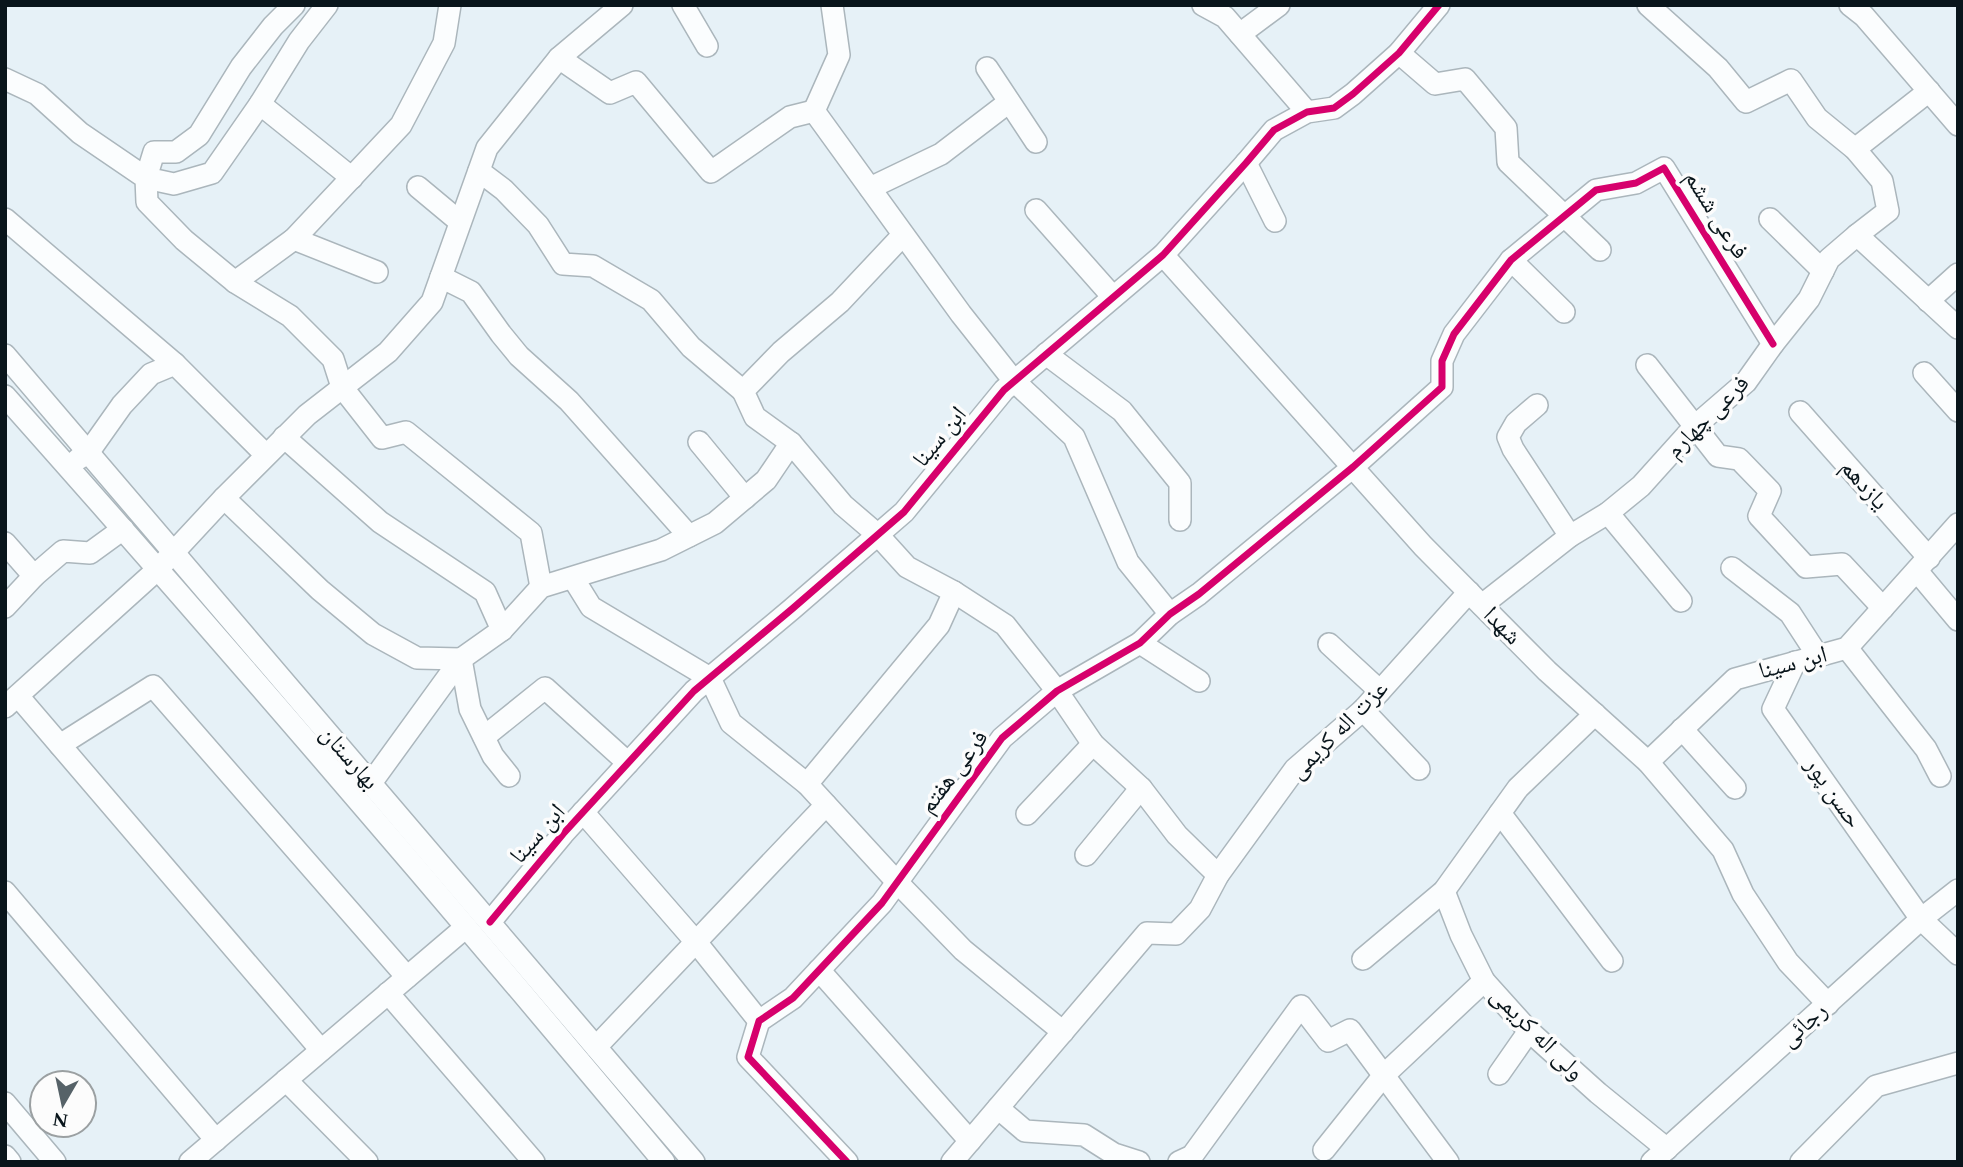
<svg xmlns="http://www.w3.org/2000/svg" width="1963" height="1167" viewBox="0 0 1963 1167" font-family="Spectral,'Noto Naskh Arabic',serif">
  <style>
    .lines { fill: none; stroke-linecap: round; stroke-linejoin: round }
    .minor-casing { stroke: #abb6bc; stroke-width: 24 }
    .minor { stroke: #fbfdfe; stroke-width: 21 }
    .cycleway-casing { stroke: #fcfcfc; stroke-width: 11 }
    .cycleway { stroke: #d6006c; stroke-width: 7 }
    .labels { text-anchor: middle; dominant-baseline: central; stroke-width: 7; stroke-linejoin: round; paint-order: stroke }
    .street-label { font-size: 24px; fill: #09151b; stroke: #fcfcfc }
  </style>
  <rect width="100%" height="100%" fill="#e6f1f7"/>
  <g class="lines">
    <defs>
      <g id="minor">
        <polyline points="294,5 273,26 241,67 199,135 176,152 154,152 146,178 174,184 212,173 260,104 299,41 327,5"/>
        <polyline points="683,5 707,46"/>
        <polyline points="832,5 839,55 814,111 961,314 1014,381 1074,437 1128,562 1170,614"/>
        <polyline points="1203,5 1225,17 1307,112"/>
        <polyline points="1850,5 1864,16 1958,125"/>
        <polyline points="1240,34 1279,5"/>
        <polyline points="1399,53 1435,84 1465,79 1506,128 1508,162 1600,250"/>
        <polyline points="559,58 610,93 636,82 711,172 790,117 814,111"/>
        <polyline points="987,68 1036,142"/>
        <polyline points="5,79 37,94 80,133 146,178 147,202 184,240 235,282 290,316 333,359 342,387 382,438 406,432 531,533 541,587"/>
        <polyline points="260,104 352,178"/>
        <polyline points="1855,149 1929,91"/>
        <polyline points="1246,163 1275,221"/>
        <polyline points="479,171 504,190 538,225 563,264 593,266 651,300 691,347 743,391"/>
        <polyline points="418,187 460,222"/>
        <polyline points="870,188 941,154 1009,102"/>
        <polyline points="1036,210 1113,297"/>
        <polyline points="5,219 175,364"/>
        <polyline points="1770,219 1823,271"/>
        <polyline points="903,235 840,302 781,352 743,391 755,417 791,443 843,505 878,535 907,567 954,592 1005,625 1057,691 1093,744 1141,788 1177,835 1218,875"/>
        <polyline points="1857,235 1958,328"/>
        <polyline points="294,239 377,272"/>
        <polyline points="1163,255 1423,546 1547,671 1648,762 1723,850 1743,894 1788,962 1828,1004"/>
        <polyline points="1511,260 1564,312"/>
        <polyline points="441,277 471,292 501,334 519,356 569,401 689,536"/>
        <polyline points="235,282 294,239 401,125 444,43 450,5"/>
        <polyline points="1928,301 1958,274"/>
        <polyline points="1046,354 1122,411 1180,483 1180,520"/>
        <polyline points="5,355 694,1162"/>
        <polyline points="1647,365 1718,456 1739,459 1770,491 1759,516 1806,567 1842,564 1883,608"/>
        <polyline points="1924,373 1958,411"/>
        <path d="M5,396C229,648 448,903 664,1162"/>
        <polyline points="1537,405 1516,423 1508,437 1513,449 1570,536"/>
        <polyline points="1800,412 1929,558"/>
        <polyline points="284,437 380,522 485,592 502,630"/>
        <polyline points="699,442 745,498"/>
        <polyline points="78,459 88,453 122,405 151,374 175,364 266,455"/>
        <polyline points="224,498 320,590 373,634 417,658 461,659 470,709 493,756 509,776"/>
        <polyline points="1608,513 1681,601"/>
        <polyline points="5,543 34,576"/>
        <polyline points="1732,568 1790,613 1818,656"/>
        <polyline points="1917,571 1958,620"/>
        <polyline points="573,578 591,607 710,678 731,723 807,784 897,882 963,950 1063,1032"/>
        <polyline points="1482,605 1570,536 1608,513 1641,486 1695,426 1746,382 1773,344 1809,299 1829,259 1857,235 1888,211 1882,181 1855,149 1817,118 1791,80 1746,102 1718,68 1648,5"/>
        <polyline points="5,607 34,576 63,551 90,553 123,529"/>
        <polyline points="1140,643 1199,681"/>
        <polyline points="1329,644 1380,691"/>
        <polyline points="1847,648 1926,749 1940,776"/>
        <polyline points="1795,662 1773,709 1921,919 1958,954"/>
        <polyline points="18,696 321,1050"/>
        <polyline points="5,707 158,569 224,498 307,415 388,352 432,302 487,148 559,58 622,5"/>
        <polyline points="1363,710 1419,769"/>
        <polyline points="1682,729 1735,788"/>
        <polyline points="484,737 545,688 628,763"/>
        <polyline points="60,745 153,686 407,977"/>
        <polyline points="1648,762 1735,679 1847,648 1958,524"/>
        <polyline points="371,783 461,659 502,630 541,587 661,550 715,523 766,480 791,443"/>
        <polyline points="807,784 939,625 954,592"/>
        <polyline points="583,812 696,942 759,1021"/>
        <polyline points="1500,813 1612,961"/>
        <polyline points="1027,814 1093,744"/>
        <polyline points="1086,855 1141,788"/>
        <polyline points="1444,891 1461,935 1484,981 1529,1031 1598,1093 1667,1149"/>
        <polyline points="5,892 216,1140"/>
        <polyline points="490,922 563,834 694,691 792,609 904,512 1004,390 1163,255 1246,163 1274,130 1307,112 1334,108 1353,94 1399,53 1439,5"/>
        <polyline points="1363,959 1444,891 1518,788 1595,714"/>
        <polyline points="819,970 970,1141"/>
        <polyline points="388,993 534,1162"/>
        <polyline points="596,1047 826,805"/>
        <polyline points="1499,1074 1529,1031"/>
        <polyline points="286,1080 367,1162"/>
        <polyline points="5,1103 55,1162"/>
        <polyline points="998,1108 1025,1131 1084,1135 1114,1154 1139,1162"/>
        <polyline points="1324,1150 1384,1075 1484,981"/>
        <polyline points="5,1156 10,1162"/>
        <polyline points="190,1162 466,927"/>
        <polyline points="847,1162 748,1057 759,1021 793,998 882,903 1002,738 1057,691 1140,643 1170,614 1199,594 1353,467 1442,387 1442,361 1454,334 1511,260 1596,190 1636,183 1664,168 1773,344"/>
        <polyline points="952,1162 1147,933 1176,934 1200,909 1218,875 1295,769 1363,710 1469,592"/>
        <polyline points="1179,1162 1192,1156 1301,1006 1328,1041 1350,1030 1448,1162"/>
        <polyline points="1652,1162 1921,919 1958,890"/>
        <polyline points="1801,1162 1876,1086 1958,1063"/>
      </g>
    </defs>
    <use href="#minor" class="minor-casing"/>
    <use href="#minor" class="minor"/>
    <defs>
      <g id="cycleway">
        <polyline points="490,922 563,834 694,691 792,609 904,512 1004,390 1163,255 1246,163 1274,130 1307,112 1334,108 1353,94 1399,53 1439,5"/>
        <polyline points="847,1162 748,1057 759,1021 793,998 882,903 1002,738 1057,691 1140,643 1170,614 1199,594 1353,467 1442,387 1442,361 1454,334 1511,260 1596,190 1636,183 1664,168 1773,344"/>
      </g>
    </defs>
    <use href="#cycleway" class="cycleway-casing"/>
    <use href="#cycleway" class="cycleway"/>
  </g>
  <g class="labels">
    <g class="street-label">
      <text transform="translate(1716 215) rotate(58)">فرعی ششم</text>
      <text transform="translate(1708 417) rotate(-45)">فرعی چهارم</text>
      <text transform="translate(940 437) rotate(-51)">ابن سینا</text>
      <text transform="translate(1864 485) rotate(48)">یازدهم</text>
      <text transform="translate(1502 626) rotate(45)">شهدا</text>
      <text transform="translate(1793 663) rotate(-15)">ابن سینا</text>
      <text transform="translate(1339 730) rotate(-45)">عزت اله کریمی</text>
      <text transform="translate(349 758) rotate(49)">بهارستان</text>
      <text transform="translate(954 772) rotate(-53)">فرعی هفتم</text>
      <text transform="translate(1833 793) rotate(55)">حسن پور</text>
      <text transform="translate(538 834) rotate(-49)">ابن سینا</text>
      <text transform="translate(1804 1025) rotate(-42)">رجائی</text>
      <text transform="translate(1537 1034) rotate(45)">ولی اله کریمی</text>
    </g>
  </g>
  <rect width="1963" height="1167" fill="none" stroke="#09151b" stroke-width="14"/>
  <g transform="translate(63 1104) rotate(189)"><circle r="33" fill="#fcfcfc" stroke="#9ba0a2" stroke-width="2"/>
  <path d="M0-5L12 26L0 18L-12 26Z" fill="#566268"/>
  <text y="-10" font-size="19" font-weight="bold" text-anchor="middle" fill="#09151b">N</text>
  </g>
</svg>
